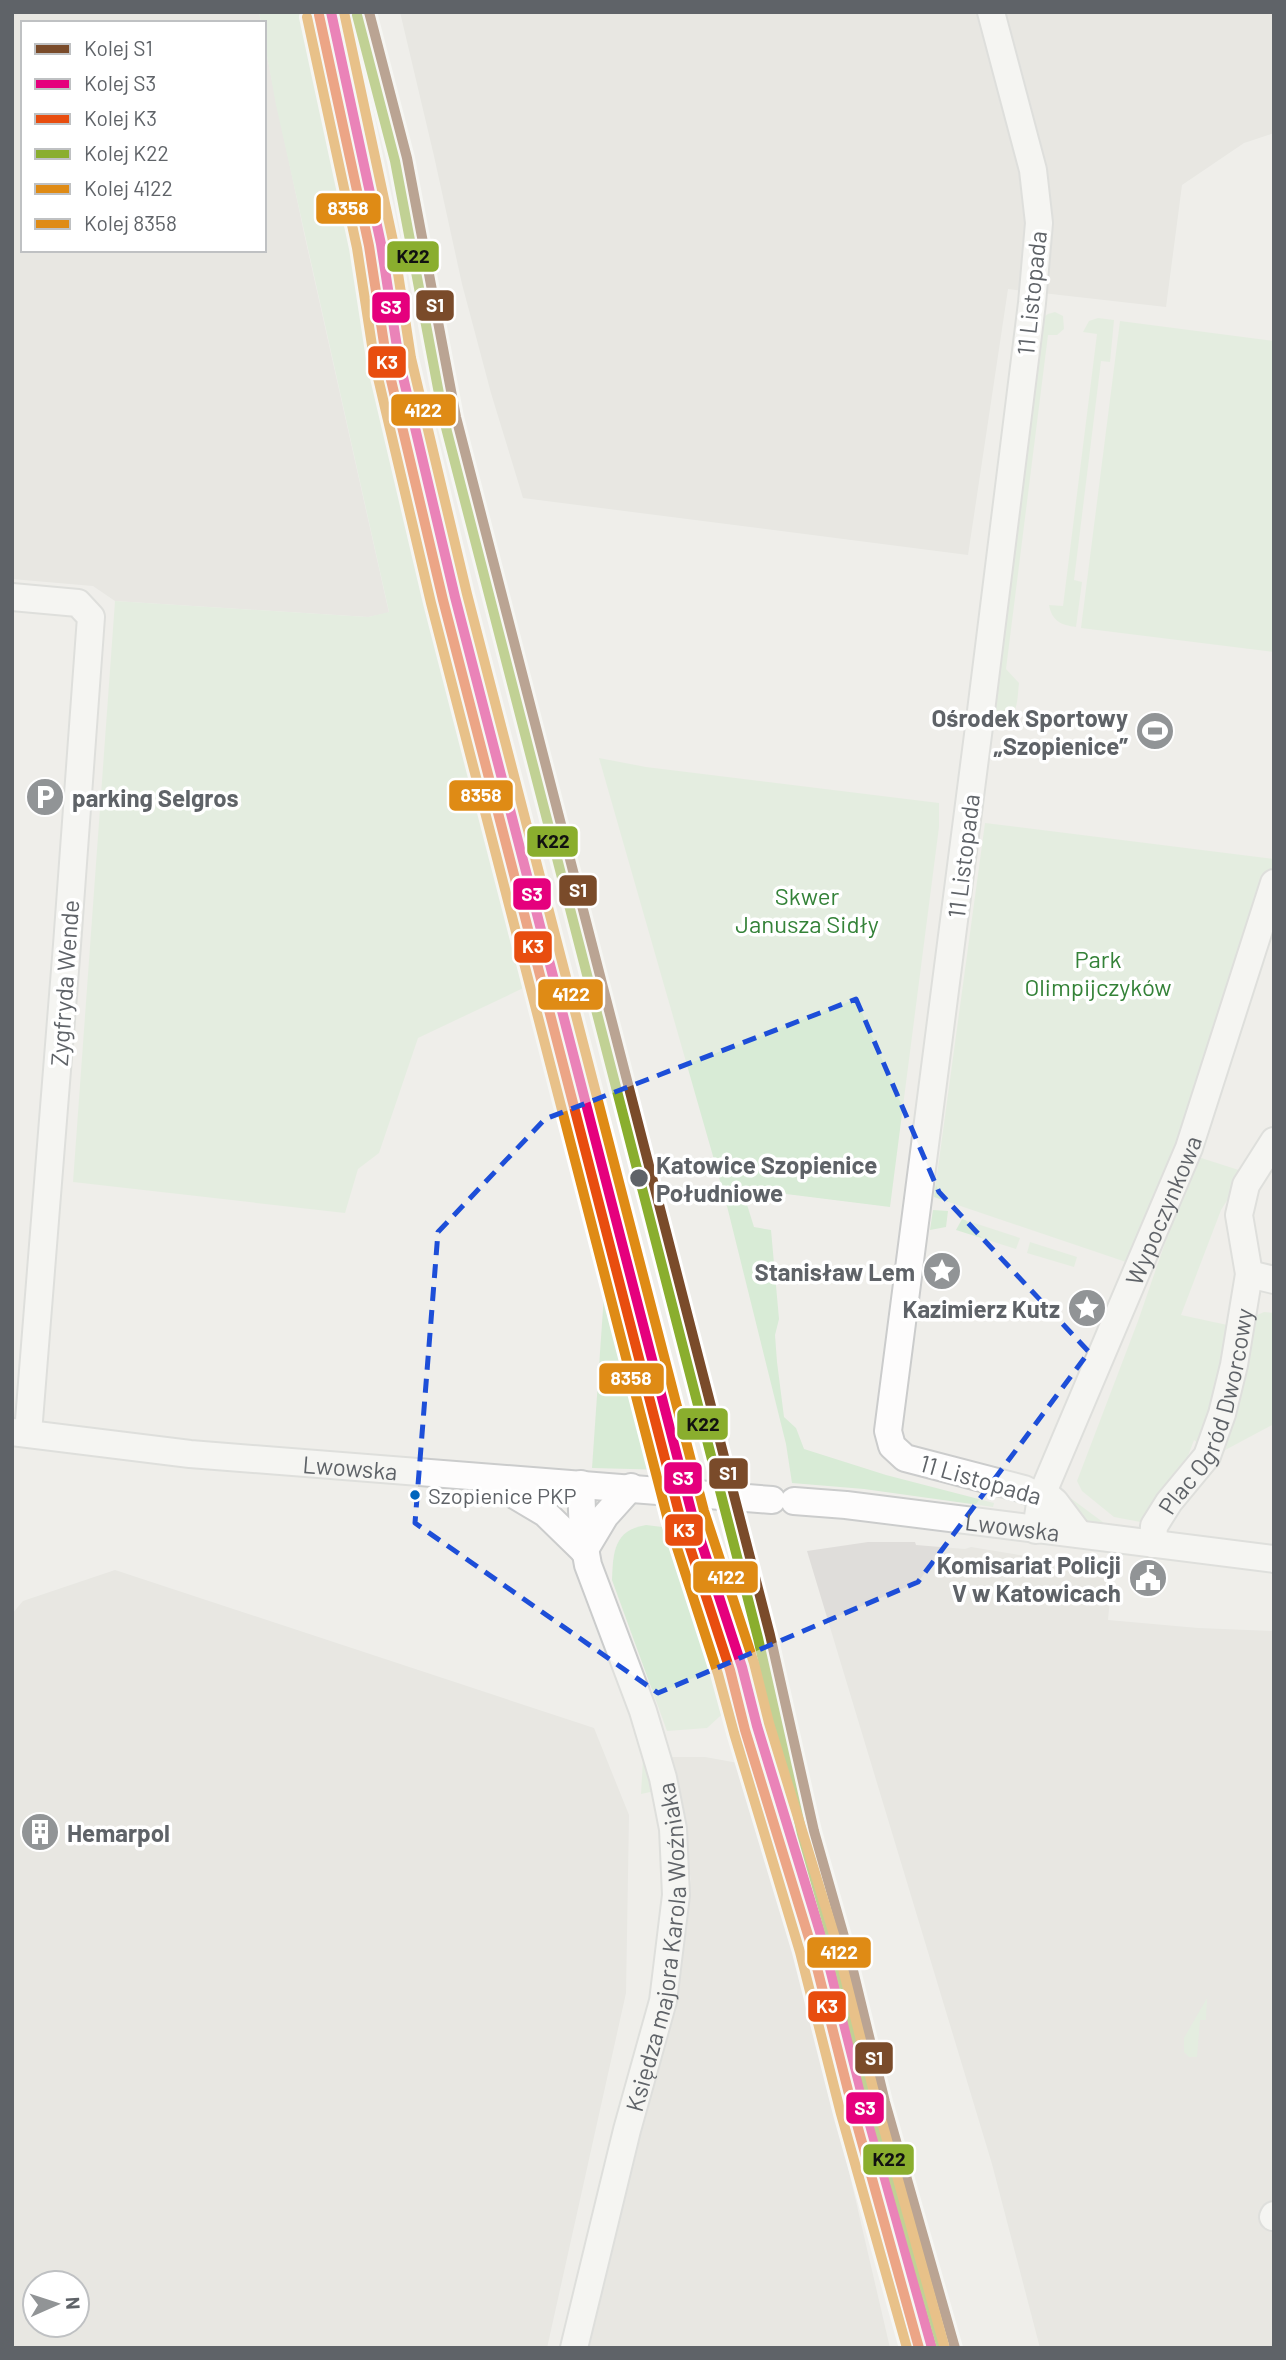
<svg xmlns="http://www.w3.org/2000/svg" width="1286" height="2360" viewBox="0 0 1286 2360" font-family="Barlow,sans-serif">
  <style>
    .industrial { fill: #dfddda; fill-rule: evenodd }
    .green { fill: #d8ebd6 }
    .lines { fill: none; stroke-linecap: round; stroke-linejoin: round }
    .minor-casing { stroke: #cbcccc; stroke-width: 30 }
    .minor { stroke: #fdfcfc; stroke-width: 26 }
    .rail { stroke: #e4e4e4; stroke-width: 5; stroke-dasharray: 2 9; stroke-linecap: butt }
    .rail-1-casing { stroke: #fff; stroke-width: 16 }
    .rail-2-casing { stroke: #fff; stroke-width: 16 }
    .rail-3-casing { stroke: #fff; stroke-width: 16 }
    .rail-4-casing { stroke: #fff; stroke-width: 16 }
    .rail-5-casing { stroke: #fff; stroke-width: 16 }
    .rail-6-casing { stroke: #fff; stroke-width: 16 }
    .rail-1 { stroke: #7a4b2a; stroke-width: 10 }
    .rail-2 { stroke: #e5007d; stroke-width: 10 }
    .rail-3 { stroke: #e84d0f; stroke-width: 10 }
    .rail-4 { stroke: #8aae2e; stroke-width: 10 }
    .rail-5 { stroke: #df8b15; stroke-width: 10 }
    .rail-6 { stroke: #df8b15; stroke-width: 10 }
    .marked { fill: none; stroke: #1d4ed8; stroke-width: 5; stroke-dasharray: 14 9; stroke-linejoin: round }
    .stop-dot { fill: #5f6368; stroke: #fff; stroke-width: 2.5 }
    .bus-dot { fill: #0065bd; stroke: #fff; stroke-width: 2.5 }
    .labels { text-anchor: middle; dominant-baseline: central; stroke-width: 7; stroke-linejoin: round; paint-order: stroke }
    .bus-label { font-size: 22px; fill: #5f6368; stroke: #fff; text-anchor: start }
    .street-label { font-size: 24px; fill: #5f6368; stroke: #fff }
    .poi-label { font-size: 24px; font-weight: bold; fill: #5f6368; stroke: #fff; text-anchor: end }
    .park-label { font-size: 24px; fill: #348238; stroke: #fff }
    .stop-label { font-size: 24px; font-weight: bold; fill: #5f6368; stroke: #fff; text-anchor: start }
    .line-badge { stroke: #fff; stroke-width: 2.5 }
    .badge-label { font-size: 19px; text-anchor: middle; font-weight: bold; fill: #fff }
    .pale-badge-label { font-size: 19px; text-anchor: middle; font-weight: bold; fill: #111 }
  </style>
  <rect width="100%" height="100%" fill="#efeeea"/>
  <g class="industrial">
    <polygon points="12,12 259,12 261,23 23,23 23,250 264,250 264,42 304,233 389,613 368,617 115,601 93,586 12,579"/>
    <polygon points="400,12 1274,12 1274,133 1244,143 1182,185 1166,307 1008,289 968,555 523,498 491,393 462,284 434,156"/>
    <polygon points="868,1542 915,1542 916,1545 965,1549 971,1547 1067,1563 1113,1565 1108,1620 1198,1628 1274,1631 1274,2348 1040,2348 992,2164 807,1551"/>
    <path d="M115,1570L594,1728L629,1815L626,1993L547,2348H12V1614L23,1601ZM77,2283V2325H35V2283Z"/>
    <polygon points="668,1757 705,1757 738,1763 809,1999 890,2348 588,2348 662,2046 691,1879"/>
  </g>
  <g class="green">
    <polygon points="259,12 305,12 384,353 534,983 418,1038 379,1153 358,1169 345,1213 73,1182 115,601 368,617 389,612 276,105 264,40 264,23 261,23"/>
    <path d="M1055,312L1063,316L1064,329L1057,335H1048L1006,669L1019,683C1017,700 1019,722 996,721L988,713L995,707L1042,329L1037,321L1048,314Z"/>
    <path d="M1098,318L1114,320L1110,362L1101,361L1074,580L1082,582L1076,627C1061,625 1052,621 1049,605L1063,606L1097,334L1083,332L1089,321Z"/>
    <polygon points="1120,321 1274,341 1274,652 1081,628"/>
    <polygon points="599,758 646,767 939,803 939,827 890,1207 755,1190 744,1195 754,1227 771,1230 779,1319 775,1335 777,1362 784,1417 796,1428 804,1449 886,1475 994,1503 993,1507 864,1489 792,1483 786,1444 725,1198"/>
    <polygon points="985,823 1274,859 1274,865 1255,913 1186,1123 1129,1263 934,1197"/>
    <polygon points="1195,1156 1245,1172 1221,1210 1181,1315 1232,1326 1264,1312 1274,1313 1274,1424 1214,1456 1194,1440 1162,1526 1114,1517 1082,1491 1077,1481 1138,1321"/>
    <polygon points="933,1210 948,1211 946,1227 930,1230"/>
    <polygon points="962,1219 1020,1238 1016,1249 956,1230"/>
    <polygon points="1030,1242 1077,1257 1074,1267 1027,1253"/>
    <polygon points="619,1261 669,1470 592,1468 605,1280 611,1266"/>
    <polygon points="1061,1491 1104,1523 1117,1525 1116,1529 1085,1522"/>
    <path d="M646,1525L687,1530L741,1676L730,1707L707,1728L667,1731L612,1580C613,1552 614,1530 646,1525Z"/>
    <polygon points="643,1759 646,1759 655,1791 641,1794"/>
    <polygon points="1207,1998 1206,2020 1200,2020 1197,2057 1189,2057 1184,2052 1184,2038"/>
  </g>
  <g class="lines">
    <defs>
      <g id="minor">
        <polyline points="991,12 1033,170 1039,223 1032,303 979,727 888,1431 892,1446 905,1458 1024,1489 1041,1497 1048,1496 1055,1502 1079,1534"/>
        <polyline points="12,597 78,603 91,617 67,945 28,1433"/>
        <polyline points="1249,1274 1274,1280"/>
        <path id="s1" d="M12,1432L190,1454L772,1500"/>
        <polyline points="491,1481 545,1513 584,1551"/>
        <path id="s2" d="M794,1501L846,1505L1274,1559"/>
        <path id="s3" d="M1036,1530L1041,1497L1189,1148L1274,883"/>
        <path id="s4" d="M1153,1544L1154,1526L1169,1502L1207,1456L1222,1414L1234,1365L1249,1274L1239,1215L1246,1185L1274,1141"/>
        <polyline points="584,1551 605,1516 631,1487"/>
        <polyline points="1273,2217 1274,2215"/>
        <path id="s5" d="M574,2348L627,2130L663,2001L676,1895L673,1829L663,1778L643,1711L588,1565L583,1537L581,1484"/>
      </g>
    </defs>
    <use href="#minor" class="minor-casing"/>
    <use href="#minor" class="minor"/>
    <g class="rail">
      <polyline points="794,1848 803,1782"/>
      <polyline points="824,1945 841,1981 885,2102"/>
    </g>
    <defs>
      <polyline id="rail-1" points="369,12 407,158 456,417 770,1635 814,1831 849,1954 885,2102 955,2348"/>
      <polyline id="rail-2" points="331,12 381,244 399,360 455,597 692,1514 742,1667 757,1726 824,1945 865,2107 932,2348"/>
      <polyline id="rail-3" points="319,15 369,246 387,363 443,600 680,1517 730,1670 745,1730 812,1948 853,2110 919,2348"/>
      <polyline id="rail-4" points="357,15 395,161 444,420 758,1638 802,1834 837,1957 873,2105 942,2348"/>
      <polyline id="rail-5" points="344,12 393,241 411,358 467,594 704,1511 754,1663 769,1723 836,1941 877,2104 944,2345"/>
      <polyline id="rail-6" points="307,17 357,248 375,365 431,603 668,1520 718,1674 734,1733 800,1952 841,2114 907,2348"/>
    </defs>
    <use href="#rail-1" class="rail-1-casing"/>
    <use href="#rail-2" class="rail-2-casing"/>
    <use href="#rail-3" class="rail-3-casing"/>
    <use href="#rail-4" class="rail-4-casing"/>
    <use href="#rail-5" class="rail-5-casing"/>
    <use href="#rail-6" class="rail-6-casing"/>
    <use href="#rail-1" class="rail-1"/>
    <use href="#rail-2" class="rail-2"/>
    <use href="#rail-3" class="rail-3"/>
    <use href="#rail-4" class="rail-4"/>
    <use href="#rail-5" class="rail-5"/>
    <use href="#rail-6" class="rail-6"/>
  </g>
  <path d="M0 0H1286V2360H0ZM856,999L939,1192L1089,1352L918,1582L658,1693L415,1523L438,1232L545,1119Z" fill="#efeeea" fill-opacity=".55" fill-rule="evenodd"/>
  <path class="marked" d="M856,999L939,1192L1089,1352L918,1582L658,1693L415,1523L438,1232L545,1119Z"/>
  <defs>
    <symbol id="stadium-disc" viewBox="-11 -11 22 22"><circle r="9.5" fill="#919496" stroke="#fff"/><path d="M0-5a6.5 5 0 1 0 0 10a6.5 5 0 1 0 0-10ZM-3.5-1.8h7v3.6h-7Z" fill="#fff"/></symbol>
    <symbol id="parking-disc" viewBox="-11 -11 22 22"><circle r="9.5" fill="#919496" stroke="#fff"/><path d="M-3.5-5.5H1a3.5 3.5 0 0 1 0 7H-1V5.5H-3.5ZM-1-3.4V-.6H.8a1.4 1.4 0 0 0 0-2.8Z" fill="#fff"/></symbol>
    <symbol id="sight-disc" viewBox="-11 -11 22 22"><circle r="9.5" fill="#919496" stroke="#fff"/><path d="M0-6L1.8-2.2L6-1.7L2.9 1.2L3.7 5.4L0 3.3L-3.7 5.4L-2.9 1.2L-6-1.7L-1.8-2.2Z" fill="#fff"/></symbol>
    <symbol id="civic-disc" viewBox="-11 -11 22 22"><circle r="9.5" fill="#919496" stroke="#fff"/><path d="M-.6-6.5H3V-4.5H.6V-3L4-1V1h2V6H-6V1h2V-1L-.6-3ZM-1.2 2.5V6h2.4V2.5Z" fill="#fff"/></symbol>
    <symbol id="building-disc" viewBox="-11 -11 22 22"><circle r="9.5" fill="#919496" stroke="#fff"/><path d="M-4-6H4V6H1V3H-1V6H-4ZM-2.5-4.3h1.7v1.8h-1.7ZM.8-4.3h1.7v1.8H.8ZM-2.5-1h1.7V.8h-1.7ZM.8-1h1.7V.8H.8Z" fill="#fff"/></symbol>
  </defs>
  <g fill-rule="evenodd">
    <use href="#stadium-disc" x="1133" y="709" width="44" height="44"/>
    <use href="#parking-disc" x="23" y="775" width="44" height="44"/>
    <use href="#sight-disc" x="920" y="1249" width="44" height="44"/>
    <use href="#sight-disc" x="1065" y="1286" width="44" height="44"/>
    <use href="#civic-disc" x="1126" y="1556" width="44" height="44"/>
    <use href="#building-disc" x="18" y="1810" width="44" height="44"/>
  </g>
  <circle class="stop-dot" cx="639" cy="1178" r="10"/>
  <circle class="bus-dot" cx="415" cy="1495" r="6"/>
  <g class="labels">
    <g class="bus-label">
      <text x="428" y="1495">Szopienice PKP</text>
    </g>
    <g class="street-label">
      <text transform="translate(1031 293) rotate(-84)">11 Listopada</text>
      <text transform="translate(963 856) rotate(-83)">11 Listopada</text>
      <text transform="translate(64 983) rotate(-86)">Zygfryda Wende</text>
      <text stroke="none"><textPath href="#s3" startOffset="345">Wypoczynkowa</textPath></text>
      <text stroke="none"><textPath href="#s4" startOffset="147">Plac Ogród Dworcowy</textPath></text>
      <text stroke="none"><textPath href="#s1" startOffset="340">Lwowska</textPath></text>
      <text transform="translate(981 1479) rotate(16)">11 Listopada</text>
      <text stroke="none"><textPath href="#s2" startOffset="220">Lwowska</textPath></text>
      <text stroke="none"><textPath href="#s5" startOffset="411">Księdza majora Karola Woźniaka</textPath></text>
    </g>
    <g class="poi-label">
      <text x="1128" y="717">Ośrodek Sportowy<tspan x="1128" dy="28">„Szopienice”</tspan></text>
      <text x="72" y="797" text-anchor="start">parking Selgros</text>
      <text x="915" y="1271">Stanisław Lem</text>
      <text x="1060" y="1308">Kazimierz Kutz</text>
      <text x="1121" y="1564">Komisariat Policji<tspan x="1121" dy="28">V w Katowicach</tspan></text>
      <text x="67" y="1832" text-anchor="start">Hemarpol</text>
    </g>
    <g class="park-label">
      <text x="807" y="895">Skwer<tspan x="807" dy="28">Janusza Sidły</tspan></text>
      <text x="1098" y="958">Park<tspan x="1098" dy="28">Olimpijczyków</tspan></text>
    </g>
    <g class="stop-label">
      <text x="656" y="1164">Katowice Szopienice<tspan x="656" dy="28">Południowe</tspan></text>
    </g>
  </g>
  <g class="line-badge">
    <rect x="315" y="192" width="67" height="33" rx="7" fill="#df8b15"/>
    <rect x="386" y="240" width="54" height="33" rx="7" fill="#8aae2e"/>
    <rect x="415" y="289" width="40" height="33" rx="7" fill="#7a4b2a"/>
    <rect x="371" y="291" width="40" height="33" rx="7" fill="#e5007d"/>
    <rect x="367" y="345" width="40" height="34" rx="7" fill="#e84d0f"/>
    <rect x="390" y="393" width="67" height="34" rx="7" fill="#df8b15"/>
    <rect x="448" y="779" width="66" height="33" rx="7" fill="#df8b15"/>
    <rect x="526" y="825" width="53" height="33" rx="7" fill="#8aae2e"/>
    <rect x="558" y="874" width="40" height="33" rx="7" fill="#7a4b2a"/>
    <rect x="512" y="877" width="40" height="34" rx="7" fill="#e5007d"/>
    <rect x="513" y="930" width="40" height="34" rx="7" fill="#e84d0f"/>
    <rect x="537" y="978" width="67" height="33" rx="7" fill="#df8b15"/>
    <rect x="598" y="1362" width="67" height="33" rx="7" fill="#df8b15"/>
    <rect x="676" y="1407" width="53" height="34" rx="7" fill="#8aae2e"/>
    <rect x="708" y="1457" width="41" height="33" rx="7" fill="#7a4b2a"/>
    <rect x="663" y="1461" width="40" height="34" rx="7" fill="#e5007d"/>
    <rect x="664" y="1513" width="40" height="34" rx="7" fill="#e84d0f"/>
    <rect x="692" y="1560" width="67" height="34" rx="7" fill="#df8b15"/>
    <rect x="806" y="1936" width="66" height="33" rx="7" fill="#df8b15"/>
    <rect x="807" y="1990" width="40" height="33" rx="7" fill="#e84d0f"/>
    <rect x="854" y="2041" width="40" height="34" rx="7" fill="#7a4b2a"/>
    <rect x="845" y="2091" width="40" height="34" rx="7" fill="#e5007d"/>
    <rect x="862" y="2143" width="53" height="33" rx="7" fill="#8aae2e"/>
  </g>
  <g class="badge-label">
    <text x="348" y="215">8358</text>
    <text x="435" y="312">S1</text>
    <text x="391" y="314">S3</text>
    <text x="387" y="369">K3</text>
    <text x="423" y="417">4122</text>
    <text x="481" y="802">8358</text>
    <text x="578" y="897">S1</text>
    <text x="532" y="901">S3</text>
    <text x="533" y="953">K3</text>
    <text x="571" y="1001">4122</text>
    <text x="631" y="1385">8358</text>
    <text x="728" y="1480">S1</text>
    <text x="683" y="1485">S3</text>
    <text x="684" y="1537">K3</text>
    <text x="726" y="1584">4122</text>
    <text x="839" y="1959">4122</text>
    <text x="827" y="2013">K3</text>
    <text x="874" y="2065">S1</text>
    <text x="865" y="2115">S3</text>
  </g>
  <g class="pale-badge-label">
    <text x="413" y="263">K22</text>
    <text x="553" y="848">K22</text>
    <text x="703" y="1431">K22</text>
    <text x="889" y="2166">K22</text>
  </g>
  <rect width="1286" height="2360" fill="none" stroke="#5f6368" stroke-width="28"/>
  <rect x="21" y="21" width="245" height="231" fill="#ffffff" stroke="#bfc1c3" stroke-width="2"/>
  <rect x="35" y="44" width="35" height="10" fill="#7a4b2a" stroke="#bfc1c3" stroke-width="2"/>
  <text x="84" y="56" font-size="21" fill="#5f6368">Kolej S1</text>
  <rect x="35" y="79" width="35" height="10" fill="#e5007d" stroke="#bfc1c3" stroke-width="2"/>
  <text x="84" y="91" font-size="21" fill="#5f6368">Kolej S3</text>
  <rect x="35" y="114" width="35" height="10" fill="#e84d0f" stroke="#bfc1c3" stroke-width="2"/>
  <text x="84" y="126" font-size="21" fill="#5f6368">Kolej K3</text>
  <rect x="35" y="149" width="35" height="10" fill="#8aae2e" stroke="#bfc1c3" stroke-width="2"/>
  <text x="84" y="161" font-size="21" fill="#5f6368">Kolej K22</text>
  <rect x="35" y="184" width="35" height="10" fill="#df8b15" stroke="#bfc1c3" stroke-width="2"/>
  <text x="84" y="196" font-size="21" fill="#5f6368">Kolej 4122</text>
  <rect x="35" y="219" width="35" height="10" fill="#df8b15" stroke="#bfc1c3" stroke-width="2"/>
  <text x="84" y="231" font-size="21" fill="#5f6368">Kolej 8358</text>
  <g transform="translate(56 2304) rotate(87)"><circle r="33" fill="#ffffff" stroke="#bfc1c3" stroke-width="2"/>
  <path d="M0-5L12 26L0 18L-12 26Z" fill="#919496"/>
  <text y="-10" font-size="19" font-weight="bold" text-anchor="middle" fill="#5f6368">N</text>
  </g>
</svg>
